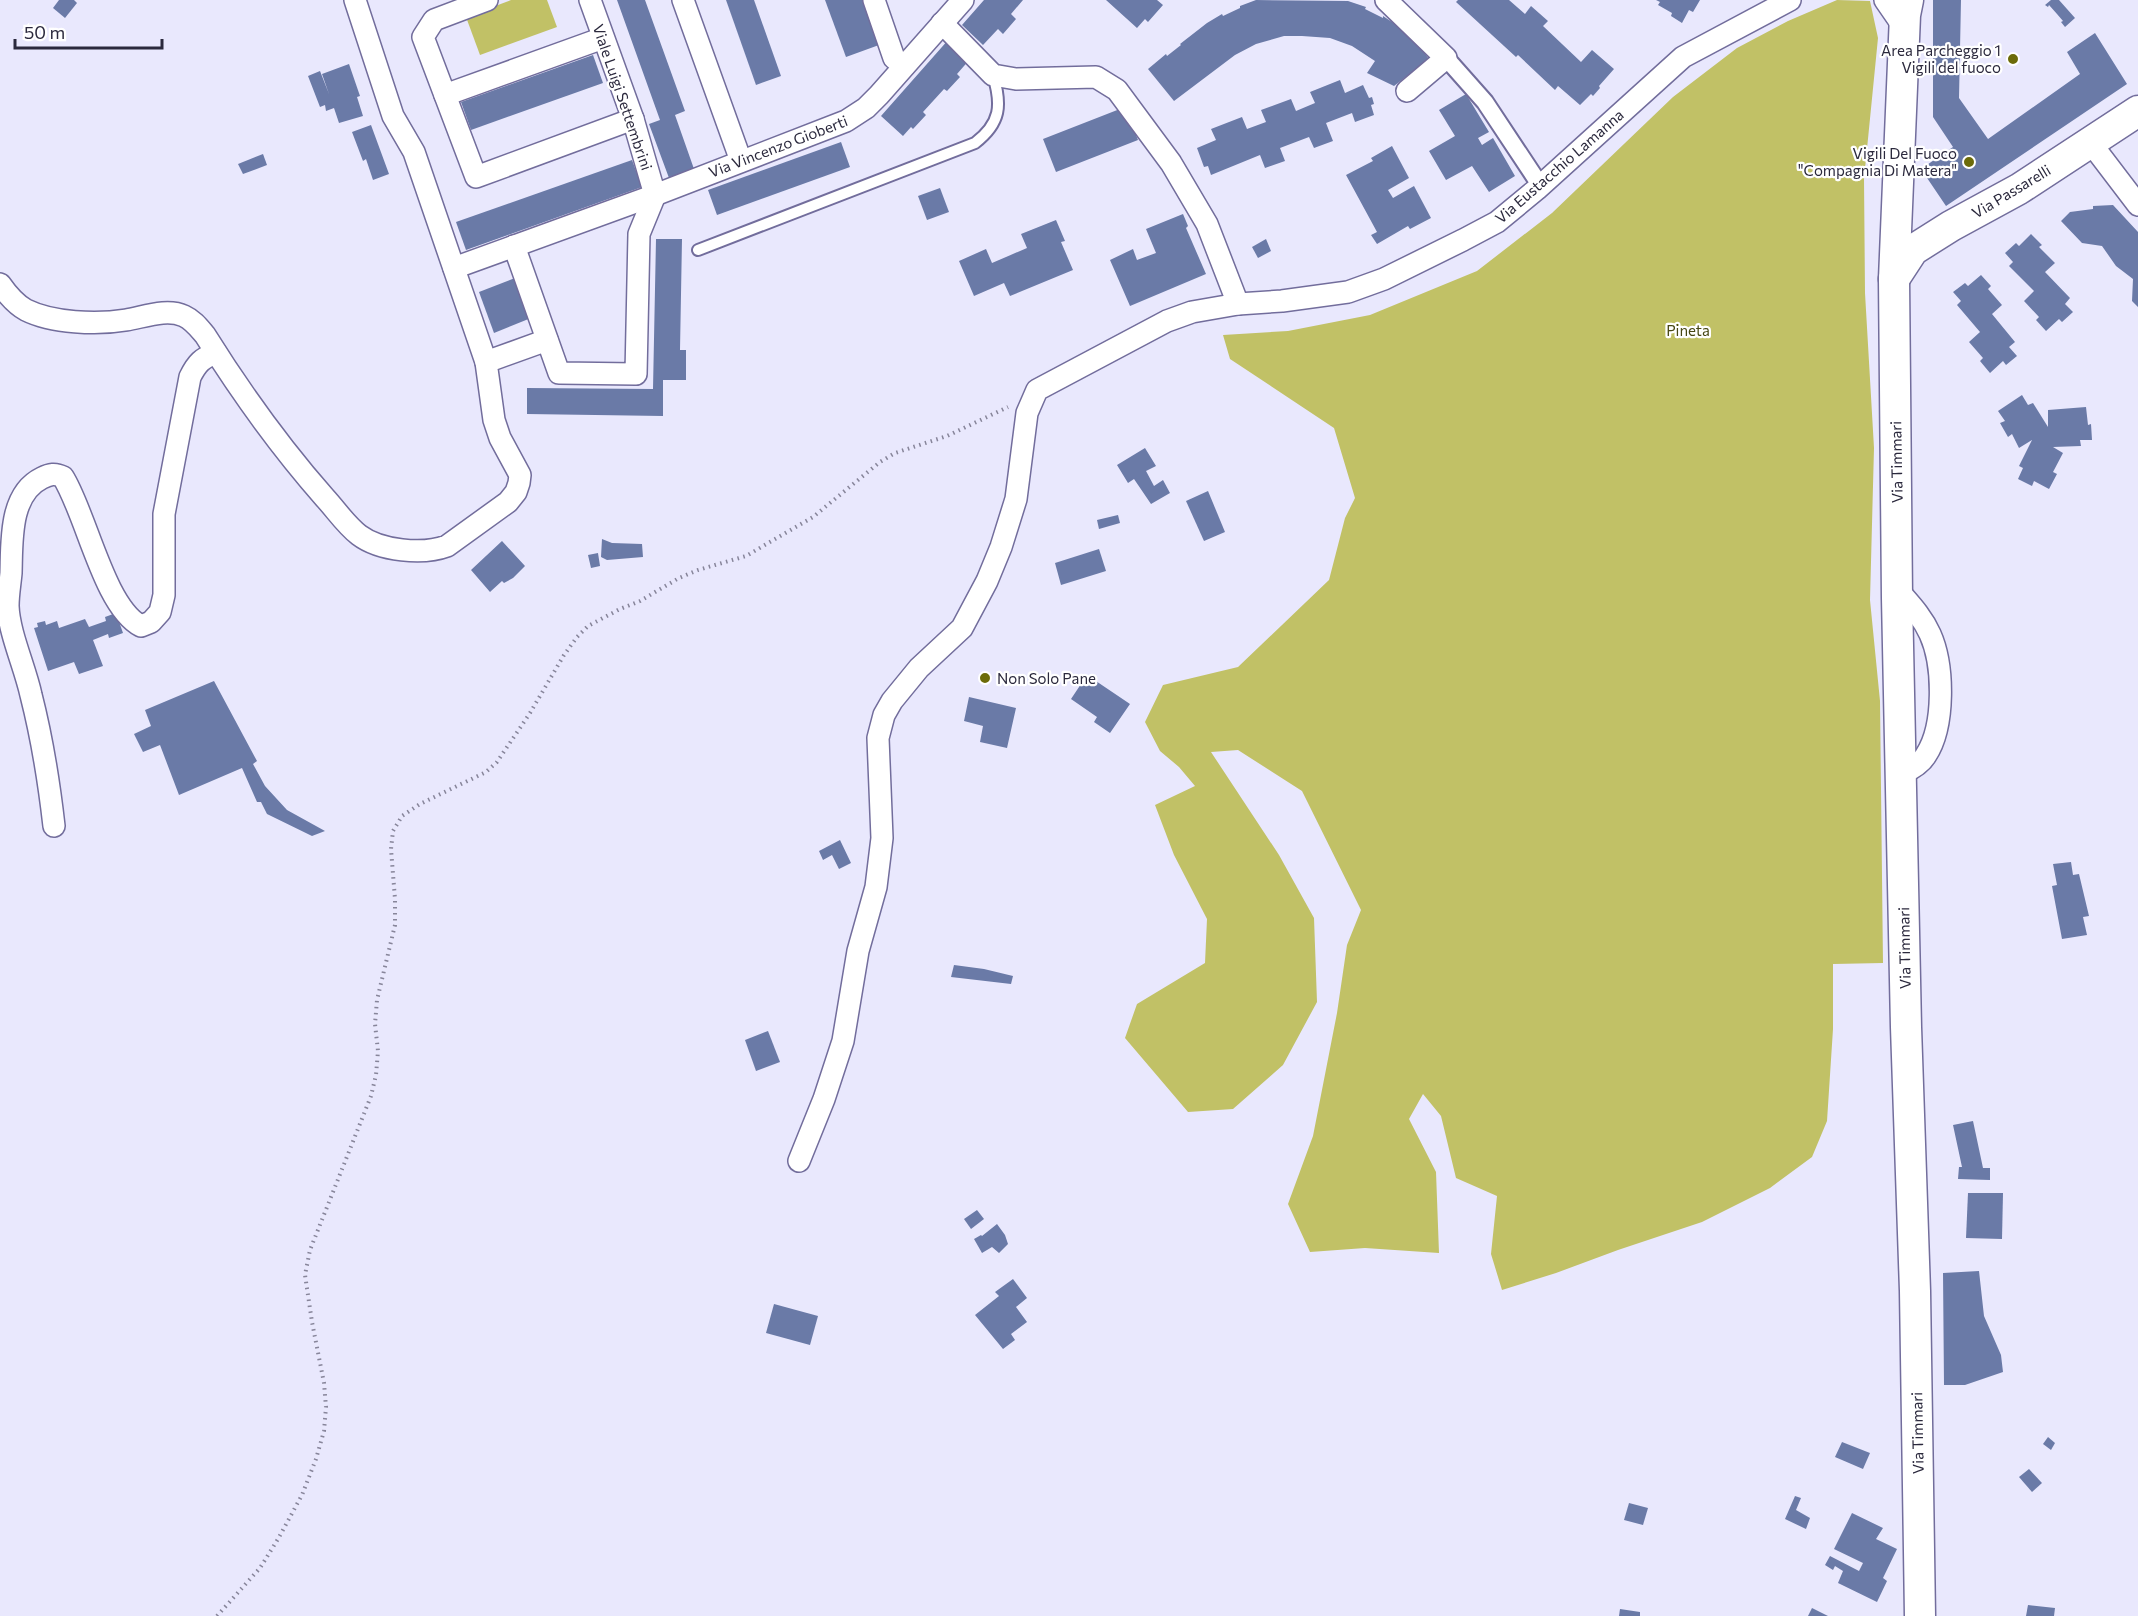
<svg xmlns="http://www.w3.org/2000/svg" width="2138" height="1616" viewBox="0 0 2138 1616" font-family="Commissioner,sans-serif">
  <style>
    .green { fill: #c1c166 }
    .building { fill: #6a7aa7 }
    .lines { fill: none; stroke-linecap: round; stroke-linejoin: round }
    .service-casing { stroke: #726d9c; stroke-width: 14 }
    .pedestrian-casing { stroke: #726d9c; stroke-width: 20 }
    .minor-casing { stroke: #726d9c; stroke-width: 24 }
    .secondary-casing { stroke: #726d9c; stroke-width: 33 }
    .path { stroke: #87859a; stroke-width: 4; stroke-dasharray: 1.5 4.5; stroke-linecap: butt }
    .service { stroke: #fff; stroke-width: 10 }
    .pedestrian { stroke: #fff; stroke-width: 16 }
    .minor { stroke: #fff; stroke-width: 21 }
    .secondary { stroke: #fff; stroke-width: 30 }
    .poi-dot { fill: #6c6b09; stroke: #fff; stroke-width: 2 }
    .labels { text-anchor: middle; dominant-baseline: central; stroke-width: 4.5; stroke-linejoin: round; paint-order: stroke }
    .poi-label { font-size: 15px; fill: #2b293d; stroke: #fff; text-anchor: end }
    .street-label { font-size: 15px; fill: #2b293d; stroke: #fff }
    .park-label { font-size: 15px; fill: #474714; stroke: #fff }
  </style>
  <rect width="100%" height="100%" fill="#e9e8fd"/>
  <g class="green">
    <polygon points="511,0 547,0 557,27 480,55 466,17"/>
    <polygon points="1837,0 1870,1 1878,38 1864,179 1865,293 1874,448 1870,600 1880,701 1883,963 1833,964 1833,1029 1827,1121 1812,1157 1770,1188 1702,1222 1618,1250 1556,1273 1502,1290 1491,1254 1497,1196 1456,1178 1441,1116 1423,1094 1409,1119 1436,1172 1439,1253 1365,1248 1310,1252 1288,1204 1313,1136 1337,1013 1347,945 1361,910 1302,791 1238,750 1211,752 1279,855 1314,918 1317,1002 1283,1065 1233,1109 1188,1112 1125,1038 1137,1004 1205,963 1207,919 1174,855 1155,805 1195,786 1179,767 1160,751 1145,722 1163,685 1238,667 1329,580 1345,518 1355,498 1334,428 1230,359 1223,335 1288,331 1370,315 1477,271 1552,213 1673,97 1737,48 1788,21"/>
  </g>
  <g class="building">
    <polygon points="59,0 74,0 77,3 65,18 53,8"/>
    <polygon points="617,0 645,0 685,111 675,115 694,169 669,178 649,124 660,120"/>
    <polygon points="726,0 754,0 781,76 756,85"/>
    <polygon points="825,0 863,0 879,45 846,57"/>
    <polygon points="984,0 1023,0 1011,14 1016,19 1003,34 998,29 983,45 962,25"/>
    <polygon points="1106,0 1157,0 1163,5 1148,22 1145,19 1137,28"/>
    <polygon points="1256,0 1348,1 1366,7 1365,9 1383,18 1383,16 1398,26 1424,49 1423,51 1429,59 1394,86 1367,73 1375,61 1352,46 1330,38 1302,36 1284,36 1256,44 1235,55 1174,101 1148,69 1166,54 1167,56 1181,45 1180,44 1207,23 1222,14 1223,16 1240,8 1240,6"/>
    <polygon points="1458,0 1509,0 1525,14 1531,6 1548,21 1543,26 1581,62 1592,50 1614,69 1599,86 1600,88 1593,96 1591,94 1580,105 1558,86 1555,90 1518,55 1516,57 1456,2"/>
    <polygon points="1656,0 1700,0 1693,12 1689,10 1682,23 1671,16 1672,13 1658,5 1660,2"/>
    <polygon points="1933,0 1961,0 1959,98 1988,139 2080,74 2067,52 2095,33 2127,84 1946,206 1921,169 1953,147 1933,117"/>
    <polygon points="2051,0 2059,0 2075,18 2065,27 2061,22 2063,21 2057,14 2049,5 2048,7 2045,5"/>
    <polygon points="949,39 971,58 957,74 960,77 947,91 944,89 923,112 926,115 913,129 911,127 903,136 881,116"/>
    <polygon points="593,55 603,83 471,130 461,102"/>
    <polygon points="349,64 360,96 357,97 363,116 339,123 334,108 326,111 325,105 320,107 308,76 320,71 329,94 322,74"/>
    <polygon points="1340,80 1345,93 1363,85 1369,98 1372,97 1374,104 1371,105 1374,115 1355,122 1352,113 1326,123 1333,141 1314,148 1309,137 1280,148 1285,161 1265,168 1260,155 1211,175 1208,166 1204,167 1197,148 1216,140 1211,129 1242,117 1247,129 1266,122 1261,110 1291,99 1296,111 1315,103 1310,92"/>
    <polygon points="1466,94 1489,132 1478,138 1482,145 1493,138 1515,176 1489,192 1472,166 1446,180 1429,151 1455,136 1439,110"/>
    <polygon points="1125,107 1138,140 1056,172 1043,139"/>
    <polygon points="371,125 389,174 373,180 366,159 363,161 352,132"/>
    <polygon points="841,142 850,167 717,215 708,190"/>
    <polygon points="1392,146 1409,178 1388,190 1393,198 1414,186 1431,218 1410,229 1408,226 1377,244 1371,235 1377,232 1346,175 1373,161 1371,158"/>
    <polygon points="263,154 267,165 243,174 238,164"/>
    <polygon points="632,160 642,187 466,250 456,222"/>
    <polygon points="940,188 949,212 927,220 918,196"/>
    <polygon points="2113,205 2138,232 2138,307 2132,301 2133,279 2116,266 2102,246 2082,243 2061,221 2070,212 2093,209 2093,206"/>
    <polygon points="1183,214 1188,226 1186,228 1206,274 1130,306 1110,260 1133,249 1137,260 1156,253 1146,229"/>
    <polygon points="1056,220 1065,241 1061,242 1073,270 1010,296 1004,283 974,296 959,261 986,249 992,263 1027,248 1021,234"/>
    <polygon points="2031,234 2042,245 2039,247 2055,263 2045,272 2070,298 2065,304 2073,312 2062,322 2059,319 2046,331 2036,320 2039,317 2024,301 2034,291 2009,266 2013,262 2005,253 2016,243 2019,246"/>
    <polygon points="656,239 682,239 680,350 686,350 686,380 663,380 663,416 527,414 527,388 653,389"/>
    <polygon points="1266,239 1271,251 1258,258 1252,247"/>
    <polygon points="1981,275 1991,286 1988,289 2002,305 1992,314 2015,342 2009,347 2017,356 2006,365 2003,361 1990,373 1980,361 1983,358 1969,342 1980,332 1957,305 1961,301 1953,292 1965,283 1968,286"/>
    <polygon points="515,278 531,318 494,333 479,292"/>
    <polygon points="2022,395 2028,405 2033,403 2048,427 2048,410 2086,407 2088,425 2091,424 2092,440 2080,440 2081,446 2053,447 2063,453 2053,472 2057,474 2049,489 2034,481 2032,486 2018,479 2023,468 2019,466 2032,440 2019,448 2012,434 2008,437 2000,423 2005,421 1998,411"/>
    <polygon points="1145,448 1156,466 1146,471 1154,486 1163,480 1170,493 1151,504 1134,479 1128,483 1117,465"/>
    <polygon points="1208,491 1225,532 1204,541 1186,501"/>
    <polygon points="1118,515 1120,523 1099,529 1097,520"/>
    <polygon points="602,539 612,543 642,544 643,557 607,560 601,557"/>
    <polygon points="502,541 525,566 513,578 504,583 502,581 490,592 471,570"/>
    <polygon points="1099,549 1106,571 1061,585 1055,563"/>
    <polygon points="598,553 600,566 591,568 588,555"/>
    <polygon points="116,613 123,633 109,638 108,634 93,640 103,666 79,674 74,662 48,671 34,628 38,627 37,623 45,621 46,625 57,621 59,628 85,619 89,627 106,621 105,617"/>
    <polygon points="1087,675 1130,704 1110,733 1094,722 1097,717 1071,699"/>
    <polygon points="214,681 257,761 253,764 265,786 287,810 325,831 312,836 267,814 261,802 257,802 242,768 179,795 160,745 143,752 134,734 151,726 145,710"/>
    <polygon points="969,697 1016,708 1007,748 980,742 983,726 964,721"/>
    <polygon points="840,840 851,863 839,869 832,855 823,860 819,851"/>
    <polygon points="2071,862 2073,875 2079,874 2089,916 2083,917 2087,935 2062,939 2052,886 2057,885 2053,864"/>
    <polygon points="954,965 984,969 1013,976 1011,984 951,977"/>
    <polygon points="768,1031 780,1062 756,1071 745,1040"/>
    <polygon points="1973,1121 1983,1168 1990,1168 1990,1180 1958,1179 1959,1167 1962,1167 1953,1125"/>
    <polygon points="1968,1193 2003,1193 2002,1239 1966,1238"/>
    <polygon points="977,1210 984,1219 971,1229 964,1219"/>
    <polygon points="997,1224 1005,1235 1008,1244 999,1253 992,1247 982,1253 974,1239 981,1235 982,1236"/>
    <polygon points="1979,1271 1984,1316 2001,1355 2003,1372 1965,1385 1944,1385 1943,1273"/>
    <polygon points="1013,1279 1027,1298 1016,1307 1027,1322 1011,1334 1015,1340 1003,1349 975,1315 999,1296 995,1292"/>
    <polygon points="774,1304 818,1316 810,1345 766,1333"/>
    <polygon points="2048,1437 2055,1443 2051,1450 2043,1444"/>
    <polygon points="1842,1442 1870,1453 1863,1469 1835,1457"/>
    <polygon points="2029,1469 2042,1483 2032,1492 2019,1477"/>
    <polygon points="1795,1496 1801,1498 1796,1510 1810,1518 1806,1529 1785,1519"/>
    <polygon points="1629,1503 1648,1508 1643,1525 1624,1520"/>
    <polygon points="1852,1513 1883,1528 1876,1539 1897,1549 1883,1578 1887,1581 1877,1602 1838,1583 1843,1571 1835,1566 1833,1570 1825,1565 1830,1556 1859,1571 1863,1563 1834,1549"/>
    <polygon points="2028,1605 2055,1608 2054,1616 2026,1616"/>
    <polygon points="1812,1608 1828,1616 1808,1616"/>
    <polygon points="1620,1609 1640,1612 1640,1616 1619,1616"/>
  </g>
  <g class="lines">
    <defs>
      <path id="service" d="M698,250L975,143C1001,123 1002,105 993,75"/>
      <polyline id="pedestrian" points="1446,58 1485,102 1540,185"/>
      <g id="minor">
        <polyline points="355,0 393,116 414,152 486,362"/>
        <polyline points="487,0 434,20 423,37 476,177 633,119"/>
        <polyline points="683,0 741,161"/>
        <polyline points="874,0 894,58 904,66"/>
        <polyline points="1386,0 1446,58 1407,91"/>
        <polyline points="1885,0 1905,29"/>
        <polyline points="942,23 993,75 1016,79 1096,77 1117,90 1171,163 1207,224 1238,304"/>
        <polyline points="445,95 603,38"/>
        <polyline points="2090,142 2138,205"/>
        <polyline points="514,246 559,373 636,374 639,234 655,195 633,119 590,0"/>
        <polyline points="454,268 655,195 846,121 866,108 879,95 963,0"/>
        <path d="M0,284C7,294 15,304 26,310C52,323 97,325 126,320C144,317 167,308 184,316C193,320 199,328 205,335C240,391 281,448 325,498C336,510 346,525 359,535C380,551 423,555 447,546L508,502L516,492L519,483L520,475L500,438L494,420L486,362L547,340"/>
        <path d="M1897,589C1909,603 1922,616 1930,634C1944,665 1945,726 1926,755C1921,764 1910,770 1901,774"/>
        <path d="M54,826C49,782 42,738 31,695C25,667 9,633 8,606C8,595 10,584 11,573C12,542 9,494 42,478C50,474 55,473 63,477C86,513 104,607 141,626L151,622L160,612L164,595V514L190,377C197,363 202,358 216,353"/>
        <polyline points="799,1161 824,1099 843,1041 858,951 876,887 882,838 878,738 884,715 892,701 919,668 962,628 987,581 1001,547 1016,499 1027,413 1037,390 1167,321 1192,312 1238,304 1282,301 1348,292 1384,279 1463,240 1497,222 1537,189 1683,57 1790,0"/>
      </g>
      <g id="secondary">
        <polyline points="1908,0 1905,15 1894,279 1897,598 1906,1027 1915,1291 1920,1616"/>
        <polyline points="1894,279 1913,250 1951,226 2019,189 2138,111"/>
      </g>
    </defs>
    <use href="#service" class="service-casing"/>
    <use href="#pedestrian" class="pedestrian-casing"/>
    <use href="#minor" class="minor-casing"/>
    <use href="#secondary" class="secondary-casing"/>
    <polyline class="path" points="217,1616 260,1568 278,1539 302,1495 316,1459 324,1431 326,1407 324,1383 312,1322 305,1275 310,1250 371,1096 376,1075 378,1051 375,1024 377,1000 395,925 395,899 391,849 393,831 402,816 420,804 486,772 497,762 530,713 564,655 577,637 588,626 620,609 640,601 679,578 698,570 746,556 813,517 880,462 895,453 947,436 1008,407"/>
    <use href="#service" class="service"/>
    <use href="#pedestrian" class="pedestrian"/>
    <use href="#minor" class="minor"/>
    <use href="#secondary" class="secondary"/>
  </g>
  <g class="poi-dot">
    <circle cx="2013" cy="59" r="6"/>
    <circle cx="1969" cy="162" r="6"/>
    <circle cx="985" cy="678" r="6"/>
  </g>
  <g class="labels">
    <g class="poi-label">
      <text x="2001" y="50">Area Parcheggio 1<tspan x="2001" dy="17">Vigili del fuoco</tspan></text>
      <text x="1957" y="153">Vigili Del Fuoco<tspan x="1957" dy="17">"Compagnia Di Matera"</tspan></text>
      <text x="997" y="678" text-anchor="start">Non Solo Pane</text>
    </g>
    <g class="street-label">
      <text transform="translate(623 97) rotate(71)">Viale Luigi Settembrini</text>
      <text transform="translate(778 146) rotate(-21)">Via Vincenzo Gioberti</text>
      <text transform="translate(1559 166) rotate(-41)">Via Eustacchio Lamanna</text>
      <text transform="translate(2011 191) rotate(-31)">Via Passarelli</text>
      <text transform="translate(1896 462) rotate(-91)">Via Timmari</text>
      <text transform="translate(1904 948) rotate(-91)">Via Timmari</text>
      <text transform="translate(1917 1433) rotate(-91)">Via Timmari</text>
    </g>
    <g class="park-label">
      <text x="1688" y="330">Pineta</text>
    </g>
  </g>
  <path d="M15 39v9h147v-9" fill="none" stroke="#2b293d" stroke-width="3"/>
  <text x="24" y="39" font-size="18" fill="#2b293d" stroke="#ffffff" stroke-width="4.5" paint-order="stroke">50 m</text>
</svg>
